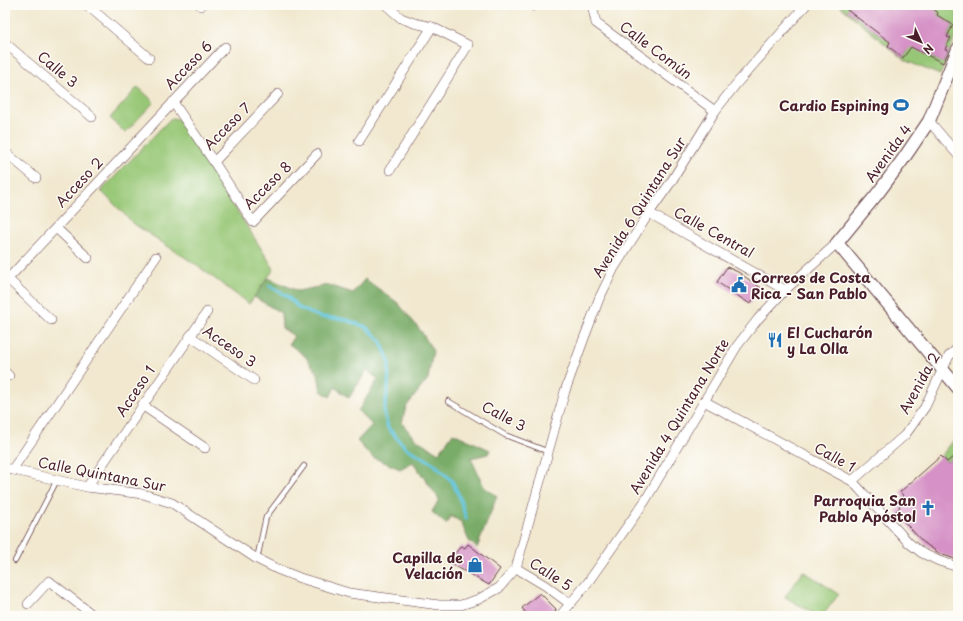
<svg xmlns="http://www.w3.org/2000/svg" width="963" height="621" viewBox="0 0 963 621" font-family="'Playpen Sans',sans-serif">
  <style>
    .green { fill: #97c776; stroke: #707350 }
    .forest { fill: #79ac67; stroke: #626649 }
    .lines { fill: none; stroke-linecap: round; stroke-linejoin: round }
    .stream { stroke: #5cc2da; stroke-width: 3.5 }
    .building { fill: #d692c6 }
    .service-casing { stroke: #633d44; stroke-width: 6 }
    .minor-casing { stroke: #633d44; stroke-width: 10 }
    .secondary-casing { stroke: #633d44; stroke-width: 14 }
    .service { stroke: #fff; stroke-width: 4.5 }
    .minor { stroke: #fff; stroke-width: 9 }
    .secondary { stroke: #fff; stroke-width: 12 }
    .labels { text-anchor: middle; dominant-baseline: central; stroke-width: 3; stroke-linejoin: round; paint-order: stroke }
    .street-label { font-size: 14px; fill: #4a1f2b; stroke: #fdfcf7 }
    .poi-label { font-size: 14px; font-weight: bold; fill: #4a1f2b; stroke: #fdfcf7; text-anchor: end }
  </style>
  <rect width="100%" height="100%" fill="#fdfcf7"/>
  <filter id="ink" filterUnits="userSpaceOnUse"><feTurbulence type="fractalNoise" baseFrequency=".025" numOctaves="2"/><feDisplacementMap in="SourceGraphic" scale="8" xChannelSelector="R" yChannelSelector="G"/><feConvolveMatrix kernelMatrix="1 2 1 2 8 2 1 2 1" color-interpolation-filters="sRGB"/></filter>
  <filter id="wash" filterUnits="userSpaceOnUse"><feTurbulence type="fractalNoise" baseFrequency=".012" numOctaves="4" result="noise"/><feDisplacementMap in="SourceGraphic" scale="16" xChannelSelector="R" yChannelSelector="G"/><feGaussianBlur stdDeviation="0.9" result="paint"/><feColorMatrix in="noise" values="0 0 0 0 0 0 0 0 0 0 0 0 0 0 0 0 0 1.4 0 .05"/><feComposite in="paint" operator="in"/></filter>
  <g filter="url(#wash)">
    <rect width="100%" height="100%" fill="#f1e8cf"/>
    <g class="green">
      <polygon points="839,5 851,5 847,10 857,18 868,5 882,10 869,27 879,34 891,17 902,25 888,46 903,58 912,45 925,54 943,63 949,52 945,49 951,38 947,37 953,25 937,15 938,12 932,7 925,5 958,5 958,30 940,75 904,60"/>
      <polygon points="138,87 154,102 125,133 110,118"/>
      <polygon points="173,118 178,119 180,121 274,269 249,304 195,264 134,224 101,191 170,119"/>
      <polygon points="958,435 958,463 953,457 947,462 941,456"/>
      <polygon points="803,571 839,594 822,616 818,616 785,597"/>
    </g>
    <polygon class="forest" points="268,278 298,291 328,285 353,293 365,279 398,303 421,331 433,351 428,379 406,407 402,423 414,438 439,453 453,433 490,450 488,454 471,458 484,487 497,496 477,548 469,541 461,522 451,516 446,524 432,512 439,499 413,462 400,469 372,457 357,441 372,425 358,411 378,379 367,370 349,398 335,387 330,397 321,391 318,374 305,356 289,344 294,336 282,328 281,313 254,297"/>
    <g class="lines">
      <polyline class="stream" points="270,286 287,296 299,308 320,317 344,319 366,327 380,340 389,361 388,388 384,412 388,428 406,448 433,463 452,481 459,496 466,518"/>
    </g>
    <g id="blocks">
      <g class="building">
        <polygon points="851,5 930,5 938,13 937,15 953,25 947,37 951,38 945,49 949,51 943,63 911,47 903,58 888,46 890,42 847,10"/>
        <polygon points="727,267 738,272 761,288 750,304 717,282"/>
        <polygon points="941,456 947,462 953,457 958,463 958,467 954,470 958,474 958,560 940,554 923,542 895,512 899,508 903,495 900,492"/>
        <polygon points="468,544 500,569 489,585 448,562 461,546 465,548"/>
        <polygon points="540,593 556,609 554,616 528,616 522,608"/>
      </g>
    </g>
  </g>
  <g filter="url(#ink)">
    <use href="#blocks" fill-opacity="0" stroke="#633d44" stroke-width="1"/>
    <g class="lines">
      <defs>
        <g id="service">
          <polyline points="528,5 533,8"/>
          <polyline points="448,401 505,435 549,452"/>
          <polyline points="257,559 266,517 304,466"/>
          <polyline points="15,561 57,480"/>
        </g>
        <g id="minor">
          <polyline points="87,5 149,58"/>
          <polyline points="200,5 201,6"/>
          <polyline points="386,5 401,18 414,23 432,27 468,45 390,170"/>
          <polyline points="592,5 596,23 715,111"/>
          <polyline points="5,43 92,117"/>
          <polyline points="173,102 214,162 278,94"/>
          <polyline points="929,121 958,155"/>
          <polyline points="359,141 432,27"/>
          <polyline points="5,152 36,178"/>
          <polyline points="214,162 253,222 317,154"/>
          <polyline points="649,213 785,290"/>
          <polyline points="56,228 88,258"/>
          <polyline points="8,279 51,320"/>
          <polyline points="5,282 225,47"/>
          <polyline points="190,336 254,380"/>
          <polyline points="5,372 9,376"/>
          <polyline points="704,401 852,481 909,543 922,553 939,561 958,567"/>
          <polyline points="142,405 205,448"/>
          <polyline points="5,468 87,487 143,494 172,503 257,559 277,569 300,578 349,593 439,605 461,605 479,599 499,588 516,568 565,391 583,341 599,299 614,268 649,213 671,182 715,111 737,83 806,5"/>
          <polyline points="12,470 156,257"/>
          <polyline points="852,481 905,435 925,407 949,356 958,348"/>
          <polyline points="87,487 207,312"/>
          <polyline points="516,568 546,586 570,604"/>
          <polyline points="28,604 49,581 94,616"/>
          <polyline points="560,616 586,585 645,501 737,346 758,319 785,290 837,243"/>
        </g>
        <polyline id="secondary" points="958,49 929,121 904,158 878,193 837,243 958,388"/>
      </defs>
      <use href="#service" class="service-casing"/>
      <use href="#minor" class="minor-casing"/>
      <use href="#secondary" class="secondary-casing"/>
      <use href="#service" class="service"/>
      <use href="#minor" class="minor"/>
      <use href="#secondary" class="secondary"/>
    </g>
  </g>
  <defs>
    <symbol id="stadium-bare" viewBox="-9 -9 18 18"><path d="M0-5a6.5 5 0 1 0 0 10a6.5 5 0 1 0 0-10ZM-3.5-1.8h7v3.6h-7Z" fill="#1f6fb2" stroke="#fdfcf7" stroke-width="2.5" paint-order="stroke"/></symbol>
    <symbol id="civic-bare" viewBox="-9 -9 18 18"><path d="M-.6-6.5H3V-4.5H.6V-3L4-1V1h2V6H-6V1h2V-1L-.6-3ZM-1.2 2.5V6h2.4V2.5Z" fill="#1f6fb2" stroke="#fdfcf7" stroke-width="2.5" paint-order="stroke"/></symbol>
    <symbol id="restaurant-bare" viewBox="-9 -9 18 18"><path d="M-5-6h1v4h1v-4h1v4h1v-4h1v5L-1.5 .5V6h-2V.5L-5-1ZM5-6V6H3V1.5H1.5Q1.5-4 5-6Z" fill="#1f6fb2" stroke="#fdfcf7" stroke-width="2.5" paint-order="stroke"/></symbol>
    <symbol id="church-bare" viewBox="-9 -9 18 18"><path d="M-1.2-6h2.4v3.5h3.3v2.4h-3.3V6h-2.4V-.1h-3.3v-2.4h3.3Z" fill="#1f6fb2" stroke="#fdfcf7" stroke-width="2.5" paint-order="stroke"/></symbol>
    <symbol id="shop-bare" viewBox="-9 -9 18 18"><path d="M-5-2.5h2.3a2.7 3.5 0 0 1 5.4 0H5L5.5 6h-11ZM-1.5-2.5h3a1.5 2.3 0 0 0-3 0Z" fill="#1f6fb2" stroke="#fdfcf7" stroke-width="2.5" paint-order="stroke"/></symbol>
  </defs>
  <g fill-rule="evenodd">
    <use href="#stadium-bare" x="890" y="94" width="22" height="22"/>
    <use href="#civic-bare" x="728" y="274" width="22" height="22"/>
    <use href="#restaurant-bare" x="764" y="329" width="22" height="22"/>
    <use href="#church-bare" x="917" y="497" width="22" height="22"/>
    <use href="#shop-bare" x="464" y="554" width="22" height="22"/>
  </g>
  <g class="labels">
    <g class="street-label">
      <text transform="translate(656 50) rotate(37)">Calle Común</text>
      <text transform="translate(188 65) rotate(-46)">Acceso 6</text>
      <text transform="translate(58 69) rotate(40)">Calle 3</text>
      <text transform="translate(227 126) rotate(-45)">Acceso 7</text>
      <text transform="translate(888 153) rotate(-54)">Avenida 4</text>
      <text transform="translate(79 182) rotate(-47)">Acceso 2</text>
      <text transform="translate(267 185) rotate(-45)">Acceso 8</text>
      <text transform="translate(639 207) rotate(-58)">Avenida 6 Quintana Sur</text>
      <text transform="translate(714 232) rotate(29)">Calle Central</text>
      <text transform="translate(230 346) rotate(35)">Acceso 3</text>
      <text transform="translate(919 383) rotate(-61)">Avenida 2</text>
      <text transform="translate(135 391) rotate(-56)">Acceso 1</text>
      <text transform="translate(504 416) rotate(28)">Calle 3</text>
      <text transform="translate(679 416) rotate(-59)">Avenida 4 Quintana Norte</text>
      <text transform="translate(835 457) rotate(29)">Calle 1</text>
      <text transform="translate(102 474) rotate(11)">Calle Quintana Sur</text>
      <text transform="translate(551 574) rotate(33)">Calle 5</text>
    </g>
    <g class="poi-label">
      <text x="889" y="105">Cardio Espining</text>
      <text x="751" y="277" text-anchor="start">Correos de Costa<tspan x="751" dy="16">Rica - San Pablo</tspan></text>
      <text x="787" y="332" text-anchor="start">El Cucharón<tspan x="787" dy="16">y La Olla</tspan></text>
      <text x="916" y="500">Parroquia San<tspan x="916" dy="16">Pablo Apóstol</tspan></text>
      <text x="463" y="557">Capilla de<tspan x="463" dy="16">Velación</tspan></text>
    </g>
  </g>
  <rect width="963" height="621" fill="none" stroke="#fdfcf7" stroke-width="20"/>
  <g transform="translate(921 42) rotate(134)" stroke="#fdfcf7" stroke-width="3" paint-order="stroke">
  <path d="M0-3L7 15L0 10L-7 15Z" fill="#4a1f2b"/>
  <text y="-6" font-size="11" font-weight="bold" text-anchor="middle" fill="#4a1f2b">N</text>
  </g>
</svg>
